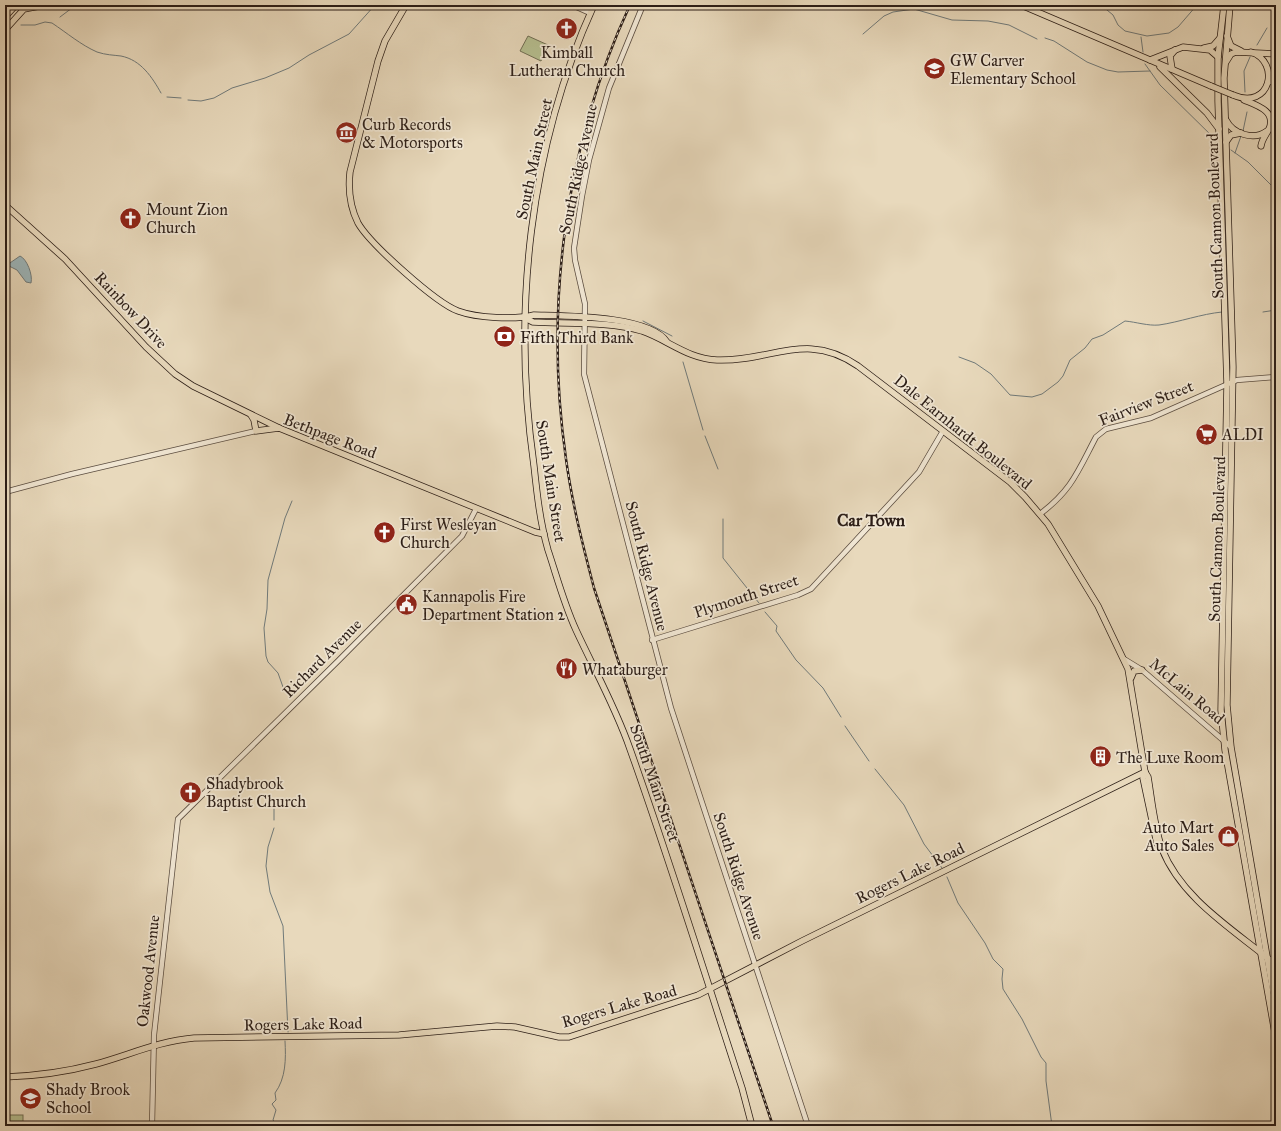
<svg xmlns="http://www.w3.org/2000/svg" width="1281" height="1131" viewBox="0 0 1281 1131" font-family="'IM FELL Great Primer',serif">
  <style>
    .green { fill: #b6bf90; stroke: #716e54 }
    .water { fill: #9db7bc; stroke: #707a7a }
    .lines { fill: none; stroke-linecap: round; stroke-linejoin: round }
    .stream { stroke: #707a7a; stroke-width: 1 }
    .minor-casing { stroke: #5b4d40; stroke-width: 6 }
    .major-casing { stroke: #2c1e17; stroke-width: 7 }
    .minor { stroke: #f0e6d3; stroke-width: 4.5 }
    .major { stroke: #e8d9bc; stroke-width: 5.5 }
    .rail-casing { stroke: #2c1e17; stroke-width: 2.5 }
    .rail { stroke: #f0e6d3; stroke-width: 1; stroke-dasharray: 3; stroke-linecap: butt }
    .major-bridge-casing { stroke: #2c1e17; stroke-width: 7; stroke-linecap: butt }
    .major-bridge { stroke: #e8d9bc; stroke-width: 5.5 }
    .labels { text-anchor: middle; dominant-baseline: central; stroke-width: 3.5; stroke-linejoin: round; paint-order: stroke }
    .poi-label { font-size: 16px; fill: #2c1e17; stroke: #f0e6d3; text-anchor: start }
    .street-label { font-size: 16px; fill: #2c1e17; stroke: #f0e6d3 }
    .neighbourhood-label { font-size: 17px; font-weight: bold; fill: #2c1e17; stroke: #f0e6d3 }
  </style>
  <rect width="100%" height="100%" fill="#e8d9bc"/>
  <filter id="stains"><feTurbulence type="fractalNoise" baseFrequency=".005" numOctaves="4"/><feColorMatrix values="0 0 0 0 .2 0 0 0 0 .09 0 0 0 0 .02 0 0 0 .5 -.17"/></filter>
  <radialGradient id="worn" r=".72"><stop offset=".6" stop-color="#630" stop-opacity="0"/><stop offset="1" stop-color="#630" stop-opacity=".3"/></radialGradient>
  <g class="green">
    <polygon points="528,36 548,45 541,61 520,51"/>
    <rect x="5" y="1115" width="18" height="11"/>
  </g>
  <path class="water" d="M20,256C27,259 33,275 31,283L26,282L17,270L7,265Z"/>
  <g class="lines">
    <g class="stream">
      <polyline points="1101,5 1113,15 1118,25 1125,31 1147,36 1169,33 1178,27 1197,5"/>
      <polyline points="60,17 76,5"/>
      <path d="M21,25H35L45,22L52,23C67,33 81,45 97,52C106,55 113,55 121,56C141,60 152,77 161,93"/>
      <polyline points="863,34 884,16 893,12 914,9 952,20 988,21 1009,25 1037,39"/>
      <polyline points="1141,37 1143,52"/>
      <polyline points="1045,38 1054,41 1087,62 1107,70 1118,72 1150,71"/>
      <polyline points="1257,45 1267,28"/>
      <polyline points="1145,64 1160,85 1216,140"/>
      <polyline points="1245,92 1244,71 1250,57"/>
      <polyline points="167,97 181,98"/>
      <polyline points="188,100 201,101 214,98 232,88 265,78 289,68 309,55 349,34 375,5"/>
      <polyline points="1243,131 1247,112"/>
      <polyline points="1231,150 1248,162 1276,190"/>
      <polyline points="1235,153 1241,136"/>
      <polyline points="1263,312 1276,310"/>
      <polyline points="643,321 672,336"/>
      <path d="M959,357L975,363L991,374L1010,395L1032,397L1042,394L1058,382L1063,376L1070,360L1085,348L1092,339L1103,335L1125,321C1136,322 1148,326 1159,325C1180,322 1201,314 1222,312"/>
      <polyline points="683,362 703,430"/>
      <polyline points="705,436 718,469"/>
      <polyline points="723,519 723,558 759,603"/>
      <polyline points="765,612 777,626 776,631 796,660 823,688 841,717"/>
      <polyline points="283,687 278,673 268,662 266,656 264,628 267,609 268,580 285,518 292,501"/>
      <polyline points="845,726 869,761"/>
      <polyline points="875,769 904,805 924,844 942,868"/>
      <polyline points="274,820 274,807"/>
      <polyline points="274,828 268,847 266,866 270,892 283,926 288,1032"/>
      <polyline points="947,877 958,903 985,943 993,959 1003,969 1002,979 1003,989 1022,1019 1041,1057 1046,1063 1046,1081 1052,1126"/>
      <path d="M277,1126L273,1120L276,1110L272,1104L276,1100L275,1093C286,1078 286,1059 285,1041"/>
    </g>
    <defs>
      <g id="minor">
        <polyline points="572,5 590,13"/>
        <polyline points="643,5 609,88 589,160 582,196 574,248 575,260 585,304 584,374 671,708 808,1126"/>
        <polyline points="1270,82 1276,68"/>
        <polyline points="5,492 72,474 256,431"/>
        <path d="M1040,514C1072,490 1078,471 1096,437L1106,429L1151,418L1237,380L1276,377"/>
        <polyline points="652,640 798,595 811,589 919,472 943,431"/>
        <polyline points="1124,659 1142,670 1231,747"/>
        <polyline points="152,1126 154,1035 178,819 338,661 462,536 476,509"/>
      </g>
      <g id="major">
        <path d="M406,5L385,41L378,61L350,172C348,190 350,207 358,223C370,244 436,303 458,311C477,318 515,320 534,315C563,316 650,315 667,342"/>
        <path d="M594,5C529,147 512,312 534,466C537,494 540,522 548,550C557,577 564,604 576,630C594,669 616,708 630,749C670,861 705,975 742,1088L752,1126"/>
        <polyline points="1021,5 1211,86"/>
        <polyline points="1224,5 1218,57 1218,101 1227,384 1221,710 1225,750 1276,1039"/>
        <polyline points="1230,5 1224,78 1233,367 1227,705 1231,747 1276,1009"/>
        <polyline points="5,17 16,5"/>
        <polyline points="5,30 24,9 45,5"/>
        <polyline points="1227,36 1231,46 1241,51"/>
        <polyline points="1204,48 1213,46 1220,38"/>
        <polyline points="1150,60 1183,47 1210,50 1218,57"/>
        <polyline points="1226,62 1231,54 1236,52 1276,54"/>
        <polyline points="1160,67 1207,113 1219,129"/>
        <polyline points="1172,69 1170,56 1175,50"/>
        <path d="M1233,95C1271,111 1281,62 1251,52"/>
        <path d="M1244,100C1256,105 1277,111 1269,129C1266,135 1262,139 1261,146"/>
        <path d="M1226,120C1233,134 1254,141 1267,131"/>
        <polyline points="1226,142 1231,135 1241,133"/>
        <polyline points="5,205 65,259 146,347 175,374 193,386 279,428"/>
        <path d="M525,318L533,322C568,324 609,321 642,331C668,340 688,359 717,360C771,362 806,330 858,366L1010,482L1025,497L1048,524L1098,606L1128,669L1145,772L1148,777C1152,801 1154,826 1162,849C1182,900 1236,931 1276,965"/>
        <polyline points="251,415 254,420 256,431 279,428 535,532 544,534"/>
        <polyline points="1131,678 1134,671 1142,670"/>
        <polyline points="1145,772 1143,778 1157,844"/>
        <path d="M5,1077C36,1076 66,1072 96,1064C129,1055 159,1041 194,1038L399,1035L497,1026L515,1027L559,1037H569L698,995L802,941L1145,772"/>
      </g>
    </defs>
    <use href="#minor" class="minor-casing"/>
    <use href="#major" class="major-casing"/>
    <use href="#minor" class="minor"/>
    <use href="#major" class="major"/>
    <defs>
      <path id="rail" d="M630,5C565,145 544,307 566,459C572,503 583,546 594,588L773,1126"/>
    </defs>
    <use href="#rail" class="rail-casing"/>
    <use href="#rail" class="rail"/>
    <defs>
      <polyline id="major-bridge" points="1211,86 1233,95"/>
    </defs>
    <use href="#major-bridge" class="major-bridge-casing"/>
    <use href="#major-bridge" class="major-bridge"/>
  </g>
  <defs>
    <symbol id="church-disc" viewBox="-11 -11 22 22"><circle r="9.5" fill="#8f2418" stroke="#f0e6d3"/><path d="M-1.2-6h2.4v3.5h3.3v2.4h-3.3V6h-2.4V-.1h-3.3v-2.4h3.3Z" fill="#fff"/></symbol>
    <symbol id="school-disc" viewBox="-11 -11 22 22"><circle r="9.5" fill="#8f2418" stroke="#f0e6d3"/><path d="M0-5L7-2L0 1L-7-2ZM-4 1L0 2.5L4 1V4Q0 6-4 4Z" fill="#fff"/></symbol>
    <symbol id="museum-disc" viewBox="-11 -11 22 22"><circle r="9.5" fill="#8f2418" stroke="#f0e6d3"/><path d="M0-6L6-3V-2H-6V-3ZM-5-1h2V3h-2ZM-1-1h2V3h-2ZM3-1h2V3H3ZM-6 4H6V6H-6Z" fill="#fff"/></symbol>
    <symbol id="bank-disc" viewBox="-11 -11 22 22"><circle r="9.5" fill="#8f2418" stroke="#f0e6d3"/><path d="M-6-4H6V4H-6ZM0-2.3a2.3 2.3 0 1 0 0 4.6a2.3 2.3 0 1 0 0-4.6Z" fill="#fff"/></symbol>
    <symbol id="supermarket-disc" viewBox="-11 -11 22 22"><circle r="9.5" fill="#8f2418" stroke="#f0e6d3"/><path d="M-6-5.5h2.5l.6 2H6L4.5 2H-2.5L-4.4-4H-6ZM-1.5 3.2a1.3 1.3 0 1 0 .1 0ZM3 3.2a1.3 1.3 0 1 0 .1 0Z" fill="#fff"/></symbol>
    <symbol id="civic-disc" viewBox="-11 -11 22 22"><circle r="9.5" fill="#8f2418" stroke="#f0e6d3"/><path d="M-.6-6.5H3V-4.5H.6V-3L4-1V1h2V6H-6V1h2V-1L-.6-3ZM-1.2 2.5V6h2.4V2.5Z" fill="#fff"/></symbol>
    <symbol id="restaurant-disc" viewBox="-11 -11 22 22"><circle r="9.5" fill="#8f2418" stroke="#f0e6d3"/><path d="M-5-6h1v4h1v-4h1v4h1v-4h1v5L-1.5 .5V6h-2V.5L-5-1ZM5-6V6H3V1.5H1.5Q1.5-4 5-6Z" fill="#fff"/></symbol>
    <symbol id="building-disc" viewBox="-11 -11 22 22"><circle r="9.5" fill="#8f2418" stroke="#f0e6d3"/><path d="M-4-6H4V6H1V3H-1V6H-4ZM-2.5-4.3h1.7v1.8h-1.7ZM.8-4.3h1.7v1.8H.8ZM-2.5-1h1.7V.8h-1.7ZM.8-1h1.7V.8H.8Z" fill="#fff"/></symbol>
    <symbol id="shop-disc" viewBox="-11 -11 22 22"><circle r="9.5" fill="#8f2418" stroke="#f0e6d3"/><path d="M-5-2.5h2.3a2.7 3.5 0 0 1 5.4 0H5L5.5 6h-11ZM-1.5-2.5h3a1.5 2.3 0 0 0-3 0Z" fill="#fff"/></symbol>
  </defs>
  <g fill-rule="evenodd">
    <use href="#church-disc" x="554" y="16" width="25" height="25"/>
    <use href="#school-disc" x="922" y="56" width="25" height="25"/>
    <use href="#museum-disc" x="334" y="120" width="25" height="25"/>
    <use href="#church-disc" x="118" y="206" width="25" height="25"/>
    <use href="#bank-disc" x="492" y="324" width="25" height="25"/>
    <use href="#supermarket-disc" x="1194" y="422" width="25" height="25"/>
    <use href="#church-disc" x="372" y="520" width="25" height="25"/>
    <use href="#civic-disc" x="394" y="592" width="25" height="25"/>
    <use href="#restaurant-disc" x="554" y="656" width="25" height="25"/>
    <use href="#building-disc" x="1088" y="744" width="25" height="25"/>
    <use href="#church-disc" x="178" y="780" width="25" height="25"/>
    <use href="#shop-disc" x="1216" y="824" width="25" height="25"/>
    <use href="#school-disc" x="18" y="1086" width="25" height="25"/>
  </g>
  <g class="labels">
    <g class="poi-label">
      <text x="567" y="52" text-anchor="middle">Kimball<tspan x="567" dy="18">Lutheran Church</tspan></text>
      <text x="950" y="60">GW Carver<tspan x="950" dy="18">Elementary School</tspan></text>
      <text x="362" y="124">Curb Records<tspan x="362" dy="18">&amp; Motorsports</tspan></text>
      <text x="146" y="209">Mount Zion<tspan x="146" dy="18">Church</tspan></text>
      <text x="520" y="337">Fifth Third Bank</text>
      <text x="1222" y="434">ALDI</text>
      <text x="400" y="524">First Wesleyan<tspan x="400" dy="18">Church</tspan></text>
      <text x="422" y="596">Kannapolis Fire<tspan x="422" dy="18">Department Station 2</tspan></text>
      <text x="582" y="669">Whataburger</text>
      <text x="1116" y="757">The Luxe Room</text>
      <text x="206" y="783">Shadybrook<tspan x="206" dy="18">Baptist Church</tspan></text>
      <text x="1214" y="827" text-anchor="end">Auto Mart<tspan x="1214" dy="18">Auto Sales</tspan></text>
      <text x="46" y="1089">Shady Brook<tspan x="46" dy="18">School</tspan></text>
    </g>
    <g class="street-label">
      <text transform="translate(534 159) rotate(-78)">South Main Street</text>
      <text transform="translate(578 169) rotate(-78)">South Ridge Avenue</text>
      <text transform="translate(1215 216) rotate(-92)">South Cannon Boulevard</text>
      <text transform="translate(131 310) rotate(47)">Rainbow Drive</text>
      <text transform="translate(1146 403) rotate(-21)">Fairview Street</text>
      <text transform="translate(963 432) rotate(39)">Dale Earnhardt Boulevard</text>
      <text transform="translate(330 436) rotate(21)">Bethpage Road</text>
      <text transform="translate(551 481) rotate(81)">South Main Street</text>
      <text transform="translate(1217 539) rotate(-88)">South Cannon Boulevard</text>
      <text transform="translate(647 566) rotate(76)">South Ridge Avenue</text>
      <text transform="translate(746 596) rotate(-18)">Plymouth Street</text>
      <text transform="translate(322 658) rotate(-45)">Richard Avenue</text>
      <text transform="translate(1187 691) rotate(40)">McLain Road</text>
      <text transform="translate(655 783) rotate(71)">South Main Street</text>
      <text transform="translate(910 873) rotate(-26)">Rogers Lake Road</text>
      <text transform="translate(739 876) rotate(72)">South Ridge Avenue</text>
      <text transform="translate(148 971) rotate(-84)">Oakwood Avenue</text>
      <text transform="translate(619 1006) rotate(-16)">Rogers Lake Road</text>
      <text transform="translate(303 1024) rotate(-1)">Rogers Lake Road</text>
    </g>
    <g class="neighbourhood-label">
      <text x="871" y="520">Car Town</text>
    </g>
  </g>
  <rect width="1281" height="1131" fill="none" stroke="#e8d9bc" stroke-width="20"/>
  <rect x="6" y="6" width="1269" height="1119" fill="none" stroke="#2c1e17" stroke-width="2"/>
  <rect x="10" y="10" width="1261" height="1111" fill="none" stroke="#2c1e17"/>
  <rect width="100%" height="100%" filter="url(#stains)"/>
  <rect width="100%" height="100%" fill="url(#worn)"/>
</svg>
